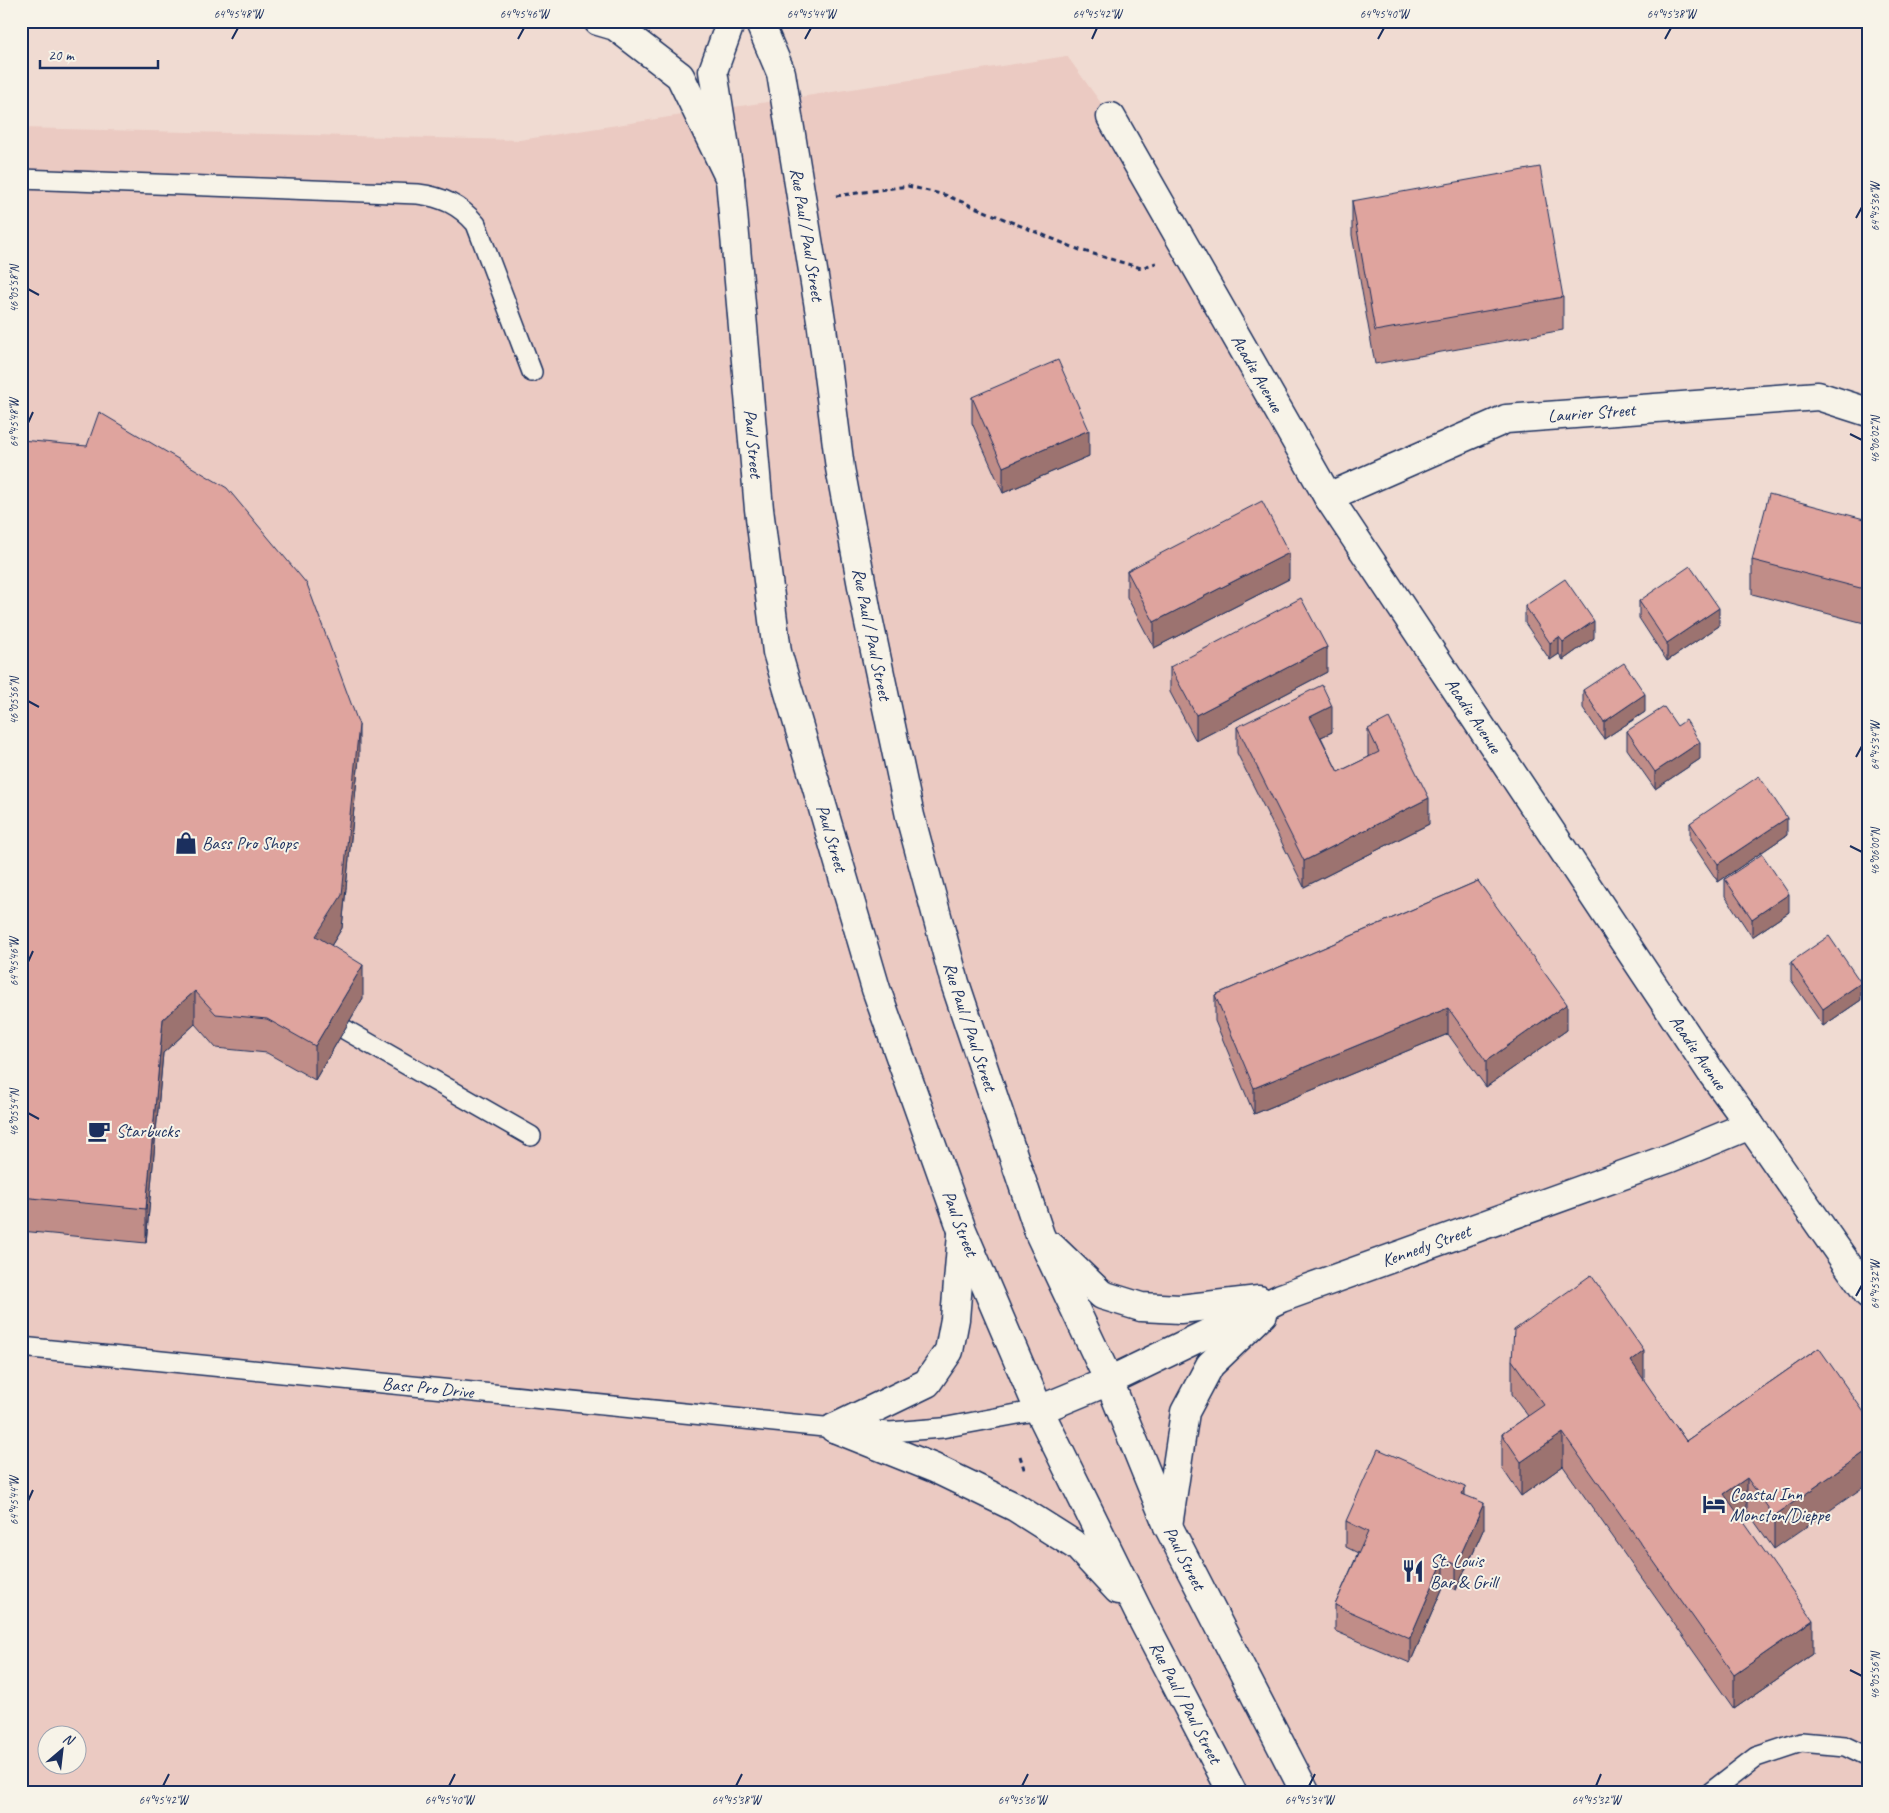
<svg xmlns="http://www.w3.org/2000/svg" width="1889" height="1813" viewBox="0 0 1889 1813" font-family="Caveat,sans-serif">
  <style>
    .built { fill: #ebcac2; fill-rule: evenodd }
    .lines { fill: none; stroke-linecap: round; stroke-linejoin: round }
    .lane-casing { stroke: #1b2f5e; stroke-width: 22 }
    .street-casing { stroke: #1b2f5e; stroke-width: 31 }
    .secondary-casing { stroke: #1b2f5e; stroke-width: 31 }
    .highway-casing { stroke: #1b2f5e; stroke-width: 31 }
    .path { stroke: #1b2f5e; stroke-width: 3; stroke-dasharray: 5 4; stroke-linecap: butt }
    .lane { stroke: #f7f3e8; stroke-width: 19 }
    .street { stroke: #f7f3e8; stroke-width: 28 }
    .secondary { stroke: #f7f3e8; stroke-width: 28 }
    .highway { stroke: #f7f3e8; stroke-width: 28 }
    .wall { fill: #c08d88; stroke: #1b2f5e }
    .shaded-wall { fill: #9c736f; stroke: #1b2f5e }
    .building { fill: #dfa49e; stroke: #1b2f5e }
    .ticks { fill: none; stroke: #1b2f5e; stroke-width: 2 }
    .labels { text-anchor: middle; dominant-baseline: central; stroke-width: 4; stroke-linejoin: round; paint-order: stroke }
    .street-label { font-size: 18px; fill: #1b2f5e; stroke: #f7f3e8 }
    .poi-label { font-size: 18px; fill: #1b2f5e; stroke: #f7f3e8; text-anchor: start }
    .neatline { fill: none; stroke: #1b2f5e; stroke-width: 2 }
    .ticks-label { font-size: 12px; text-anchor: middle; fill: #1b2f5e }
  </style>
  <rect width="100%" height="100%" fill="#f0dbd2"/>
  <filter id="ink" filterUnits="userSpaceOnUse"><feTurbulence type="fractalNoise" baseFrequency=".02" numOctaves="2"/><feDisplacementMap in="SourceGraphic" scale="10" xChannelSelector="R" yChannelSelector="G"/><feConvolveMatrix kernelMatrix="1 2 1 2 8 2 1 2 1" color-interpolation-filters="sRGB"/></filter>
  <g filter="url(#ink)">
    <path class="built" d="M1067,56L1111,117L1328,497L1868,1294V1792H21V128L520,140ZM48,1736H78V1766H48Z"/>
    <g class="lines">
      <defs>
        <g id="lane">
          <path d="M21,179L418,194C442,197 460,205 476,224L532,372"/>
          <polyline points="344,1029 531,1136"/>
          <path id="s1" d="M21,1347L834,1428L890,1432L942,1428L1039,1410"/>
          <polyline points="1711,1792 1756,1757 1801,1742 1845,1746 1868,1757"/>
        </g>
        <g id="street">
          <path id="s2" d="M1111,117L1328,497L1711,1072L1750,1125"/>
          <path id="s3" d="M1328,497L1506,419L1818,396L1868,412"/>
        </g>
        <g id="secondary">
          <path id="s4" d="M731,21L713,71L730,179L759,509L777,652L876,989L962,1230L1039,1410L1138,1611L1232,1792"/>
          <path id="s5" d="M759,21L781,73L821,320L840,468L867,613L910,816L955,983L1040,1235L1109,1381L1168,1526L1305,1792"/>
          <polyline points="1052,1247 1102,1295 1141,1307 1180,1309 1259,1300"/>
          <path id="s6" d="M1039,1410L1109,1381L1281,1298L1670,1158L1750,1125L1868,1294"/>
          <polyline points="834,1428 934,1468 1015,1507 1078,1547 1118,1590"/>
          <polyline points="834,1428 927,1383 949,1351 955,1319 962,1234"/>
          <polyline points="1168,1526 1185,1412 1210,1365 1263,1314"/>
        </g>
        <polyline id="highway" points="598,21 615,26 680,76 730,179"/>
      </defs>
      <use href="#lane" class="lane-casing"/>
      <use href="#street" class="street-casing"/>
      <use href="#secondary" class="secondary-casing"/>
      <use href="#highway" class="highway-casing"/>
      <g class="path">
        <polyline points="836,196 908,186 945,195 1080,250 1141,268 1156,263"/>
        <polyline points="1020,1456 1025,1472"/>
      </g>
      <use href="#lane" class="lane"/>
      <use href="#street" class="street"/>
      <use href="#secondary" class="secondary"/>
      <use href="#highway" class="highway"/>
    </g>
    <g class="wall">
      <polygon points="1352,201 1563,297 1563,330 1375,364 1352,235"/>
      <polygon points="972,397 1089,456 1003,493 972,423"/>
      <polygon points="21,440 359,758 342,928 331,946 363,998 315,1080 267,1053 216,1048 195,1024 163,1053 146,1243 21,1231"/>
      <polygon points="1868,520 1868,624 1752,594 1752,560"/>
      <polygon points="1127,571 1289,579 1154,648 1127,597"/>
      <polygon points="1639,601 1719,626 1667,661 1639,618"/>
      <polygon points="1525,606 1594,638 1563,660 1559,654 1550,660 1525,623"/>
      <polygon points="1170,667 1327,672 1196,741 1170,692"/>
      <polygon points="1583,690 1645,712 1604,739 1583,708"/>
      <polygon points="1237,727 1332,732 1321,737 1338,772 1369,757 1368,755 1368,729 1429,824 1304,887 1237,753"/>
      <polygon points="1627,731 1700,759 1655,789 1627,749"/>
      <polygon points="1690,823 1787,835 1718,882 1690,840"/>
      <polygon points="1725,879 1789,912 1752,937 1725,896"/>
      <polygon points="1478,881 1567,1030 1486,1087 1448,1034 1254,1114 1215,1021 1215,995"/>
      <polygon points="1791,962 1861,1000 1823,1026 1791,980"/>
      <polygon points="1819,1348 1774,1549 1747,1511 1740,1516 1813,1654 1734,1709 1563,1466 1521,1496 1502,1468 1502,1434 1528,1416 1512,1394 1512,1360 1644,1381 1686,1441"/>
      <polygon points="1465,1495 1484,1528 1456,1590 1444,1585 1410,1663 1335,1631 1335,1605 1358,1553 1346,1547 1346,1521"/>
    </g>
    <g class="shaded-wall">
      <polygon points="1089,430 1089,456 1003,493 1003,467"/>
      <polygon points="1289,553 1289,579 1154,648 1154,622"/>
      <polygon points="1719,608 1719,626 1667,661 1667,643"/>
      <polygon points="1594,621 1594,638 1563,660 1563,642"/>
      <polygon points="1559,637 1559,654 1550,660 1550,643"/>
      <polygon points="1327,647 1327,672 1196,741 1196,715"/>
      <polygon points="1645,694 1645,712 1604,739 1604,722"/>
      <polygon points="1332,706 1332,732 1310,742 1310,717"/>
      <polygon points="359,725 359,758 342,928 316,970 316,936"/>
      <polygon points="1700,742 1700,759 1655,789 1655,772"/>
      <polygon points="1429,798 1429,824 1304,887 1304,861"/>
      <polygon points="1787,818 1787,835 1718,882 1718,864"/>
      <polygon points="1789,894 1789,912 1752,937 1752,919"/>
      <polygon points="363,965 363,998 315,1080 315,1046"/>
      <polygon points="1861,983 1861,1000 1823,1026 1823,1009"/>
      <polygon points="195,991 195,1024 163,1053 146,1243 146,1209 163,1019"/>
      <polygon points="1567,1004 1567,1030 1486,1087 1486,1061"/>
      <polygon points="1448,1008 1448,1034 1254,1114 1254,1088"/>
      <polygon points="1644,1351 1644,1385 1631,1361"/>
      <polygon points="1563,1433 1563,1466 1521,1496 1521,1462"/>
      <polygon points="1868,1450 1868,1484 1774,1549 1774,1516"/>
      <polygon points="1747,1478 1747,1511 1724,1527 1724,1494"/>
      <polygon points="1465,1487 1465,1513 1462,1494"/>
      <polygon points="1484,1503 1484,1528 1456,1590 1456,1565"/>
      <polygon points="1444,1559 1444,1585 1410,1663 1410,1638"/>
      <polygon points="1813,1620 1813,1654 1734,1709 1734,1675"/>
    </g>
    <g class="building">
      <polygon points="1540,167 1563,297 1375,331 1352,201"/>
      <polygon points="1058,360 1089,430 1003,467 972,397"/>
      <polygon points="99,412 227,488 307,584 359,725 342,895 316,936 363,965 315,1046 267,1019 216,1014 195,991 163,1019 146,1209 21,1197 21,440 87,446"/>
      <polygon points="1769,494 1868,520 1868,590 1752,560"/>
      <polygon points="1262,501 1289,553 1154,622 1127,571"/>
      <polygon points="1690,566 1719,608 1667,643 1639,601"/>
      <polygon points="1565,579 1594,621 1563,642 1559,637 1550,643 1525,606"/>
      <polygon points="1301,598 1327,647 1196,715 1170,667"/>
      <polygon points="1624,663 1645,694 1604,722 1583,690"/>
      <polygon points="1322,685 1332,706 1310,717 1338,772 1379,752 1368,729 1389,718 1429,798 1304,861 1237,727"/>
      <polygon points="1664,707 1677,726 1686,720 1700,742 1655,772 1627,731"/>
      <polygon points="1759,776 1787,818 1718,864 1690,823"/>
      <polygon points="1762,854 1789,894 1752,919 1725,879"/>
      <polygon points="1478,881 1567,1004 1486,1061 1448,1008 1254,1088 1215,995"/>
      <polygon points="1829,936 1861,983 1823,1009 1791,962"/>
      <polygon points="1591,1275 1644,1351 1631,1361 1686,1441 1819,1348 1868,1418 1868,1450 1774,1516 1747,1478 1724,1494 1813,1620 1734,1675 1563,1433 1521,1462 1502,1434 1544,1405 1512,1360 1514,1330"/>
      <polygon points="1378,1449 1465,1487 1462,1494 1484,1503 1456,1565 1444,1559 1410,1638 1335,1605 1368,1532 1346,1521"/>
    </g>
  </g>
  <path class="ticks" d="M232,39L238,28M518,39L524,28M805,39L811,28M1092,39L1097,28M1378,39L1384,28M1665,39L1671,28M1856,218L1862,207M28,289L39,295M28,423L33,412M1850,434L1862,440M28,701L39,707M1856,757L1862,746M1850,846L1862,852M28,962L33,951M28,1113L39,1119M1856,1296L1862,1285M28,1501L33,1490M1850,1670L1862,1676M163,1786L169,1774M449,1786L455,1774M736,1786L742,1774M1022,1786L1028,1774M1309,1786L1315,1774M1596,1786L1601,1774"/>
  <defs>
    <symbol id="shop-bare" viewBox="-9 -9 18 18"><path d="M-5-2.5h2.3a2.7 3.5 0 0 1 5.4 0H5L5.5 6h-11ZM-1.5-2.5h3a1.5 2.3 0 0 0-3 0Z" fill="#1b2f5e" stroke="#f7f3e8" stroke-width="2.5" paint-order="stroke"/></symbol>
    <symbol id="cafe-bare" viewBox="-9 -9 18 18"><path d="M-5.5-4.5H6V0H3Q3 3.5 0 3.5H-2.5Q-5.5 3.5-5.5 0ZM3-3.2v2h1.7v-2ZM-6 4.5H4V6H-6Z" fill="#1b2f5e" stroke="#f7f3e8" stroke-width="2.5" paint-order="stroke"/></symbol>
    <symbol id="hotel-bare" viewBox="-9 -9 18 18"><path d="M-6-4.5h1.5V1H6V5H4.5V3h-9V5H-6ZM-4 0a1.8 1.8 0 1 1 3.6 0ZM.5 0V-2.5h3Q6-2.5 6 0Z" fill="#1b2f5e" stroke="#f7f3e8" stroke-width="2.5" paint-order="stroke"/></symbol>
    <symbol id="restaurant-bare" viewBox="-9 -9 18 18"><path d="M-5-6h1v4h1v-4h1v4h1v-4h1v5L-1.5 .5V6h-2V.5L-5-1ZM5-6V6H3V1.5H1.5Q1.5-4 5-6Z" fill="#1b2f5e" stroke="#f7f3e8" stroke-width="2.5" paint-order="stroke"/></symbol>
  </defs>
  <g fill-rule="evenodd">
    <use href="#shop-bare" x="170" y="827" width="32" height="32"/>
    <use href="#cafe-bare" x="83" y="1115" width="32" height="32"/>
    <use href="#hotel-bare" x="1698" y="1488" width="32" height="32"/>
    <use href="#restaurant-bare" x="1397" y="1555" width="32" height="32"/>
  </g>
  <g class="labels">
    <g class="street-label">
      <text stroke="none"><textPath href="#s5" startOffset="220">Rue Paul / Paul Street</textPath></text>
      <text stroke="none"><textPath href="#s2" startOffset="295">Acadie Avenue</textPath></text>
      <text stroke="none"><textPath href="#s3" startOffset="280">Laurier Street</textPath></text>
      <text stroke="none"><textPath href="#s4" startOffset="428">Paul Street</textPath></text>
      <text stroke="none"><textPath href="#s5" startOffset="625">Rue Paul / Paul Street</textPath></text>
      <text stroke="none"><textPath href="#s2" startOffset="700">Acadie Avenue</textPath></text>
      <text stroke="none"><textPath href="#s4" startOffset="832">Paul Street</textPath></text>
      <text stroke="none"><textPath href="#s5" startOffset="1030">Rue Paul / Paul Street</textPath></text>
      <text stroke="none"><textPath href="#s2" startOffset="1105">Acadie Avenue</textPath></text>
      <text stroke="none"><textPath href="#s4" startOffset="1238">Paul Street</textPath></text>
      <text stroke="none"><textPath href="#s6" startOffset="421">Kennedy Street</textPath></text>
      <text stroke="none"><textPath href="#s1" startOffset="409">Bass Pro Drive</textPath></text>
      <text stroke="none"><textPath href="#s5" startOffset="1604">Paul Street</textPath></text>
      <text stroke="none"><textPath href="#s4" startOffset="1768">Rue Paul / Paul Street</textPath></text>
    </g>
    <g class="poi-label">
      <text x="202" y="843">Bass Pro Shops</text>
      <text x="116" y="1131">Starbucks</text>
      <text x="1730" y="1494">Coastal Inn<tspan x="1730" dy="21">Moncton/Dieppe</tspan></text>
      <text x="1430" y="1561">St. Louis<tspan x="1430" dy="21">Bar &amp; Grill</tspan></text>
    </g>
  </g>
  <rect width="1889" height="1813" fill="none" stroke="#f7f3e8" stroke-width="55"/>
  <g transform="translate(62 1750) rotate(28)"><circle r="24" fill="#f7f3e8" stroke="#9fa5b1"/>
  <path d="M0-4L9 19L0 12L-9 19Z" fill="#1b2f5e"/>
  <text y="-8" font-size="14" font-weight="bold" text-anchor="middle" fill="#1b2f5e">N</text>
  </g>
  <path d="M40 60v8h118v-8" fill="none" stroke="#1b2f5e" stroke-width="2.5"/>
  <text x="48" y="60" font-size="15" fill="#1b2f5e" stroke="#f7f3e8" stroke-width="4" paint-order="stroke">20 m</text>
  <rect x="28" y="28" width="1834" height="1758" class="neatline"/>
  <g class="ticks-label">
    <text x="238" y="18">64°45'48"W</text>
    <text x="524" y="18">64°45'46"W</text>
    <text x="811" y="18">64°45'44"W</text>
    <text x="1097" y="18">64°45'42"W</text>
    <text x="1384" y="18">64°45'40"W</text>
    <text x="1671" y="18">64°45'38"W</text>
    <text transform="translate(1875 207) rotate(-90)" y="4">64°45'36"W</text>
    <text transform="translate(14 289) rotate(-90)" y="4">46°05'58"N</text>
    <text transform="translate(14 423) rotate(-90)" y="4">64°45'48"W</text>
    <text transform="translate(1875 440) rotate(-90)" y="4">46°06'02"N</text>
    <text transform="translate(14 701) rotate(-90)" y="4">46°05'56"N</text>
    <text transform="translate(1875 746) rotate(-90)" y="4">64°45'34"W</text>
    <text transform="translate(1875 852) rotate(-90)" y="4">46°06'00"N</text>
    <text transform="translate(14 962) rotate(-90)" y="4">64°45'46"W</text>
    <text transform="translate(14 1113) rotate(-90)" y="4">46°05'54"N</text>
    <text transform="translate(1875 1285) rotate(-90)" y="4">64°45'32"W</text>
    <text transform="translate(14 1501) rotate(-90)" y="4">64°45'44"W</text>
    <text transform="translate(1875 1676) rotate(-90)" y="4">46°05'56"N</text>
    <text x="163" y="1804">64°45'42"W</text>
    <text x="449" y="1804">64°45'40"W</text>
    <text x="736" y="1804">64°45'38"W</text>
    <text x="1022" y="1804">64°45'36"W</text>
    <text x="1309" y="1804">64°45'34"W</text>
    <text x="1596" y="1804">64°45'32"W</text>
  </g>
</svg>
